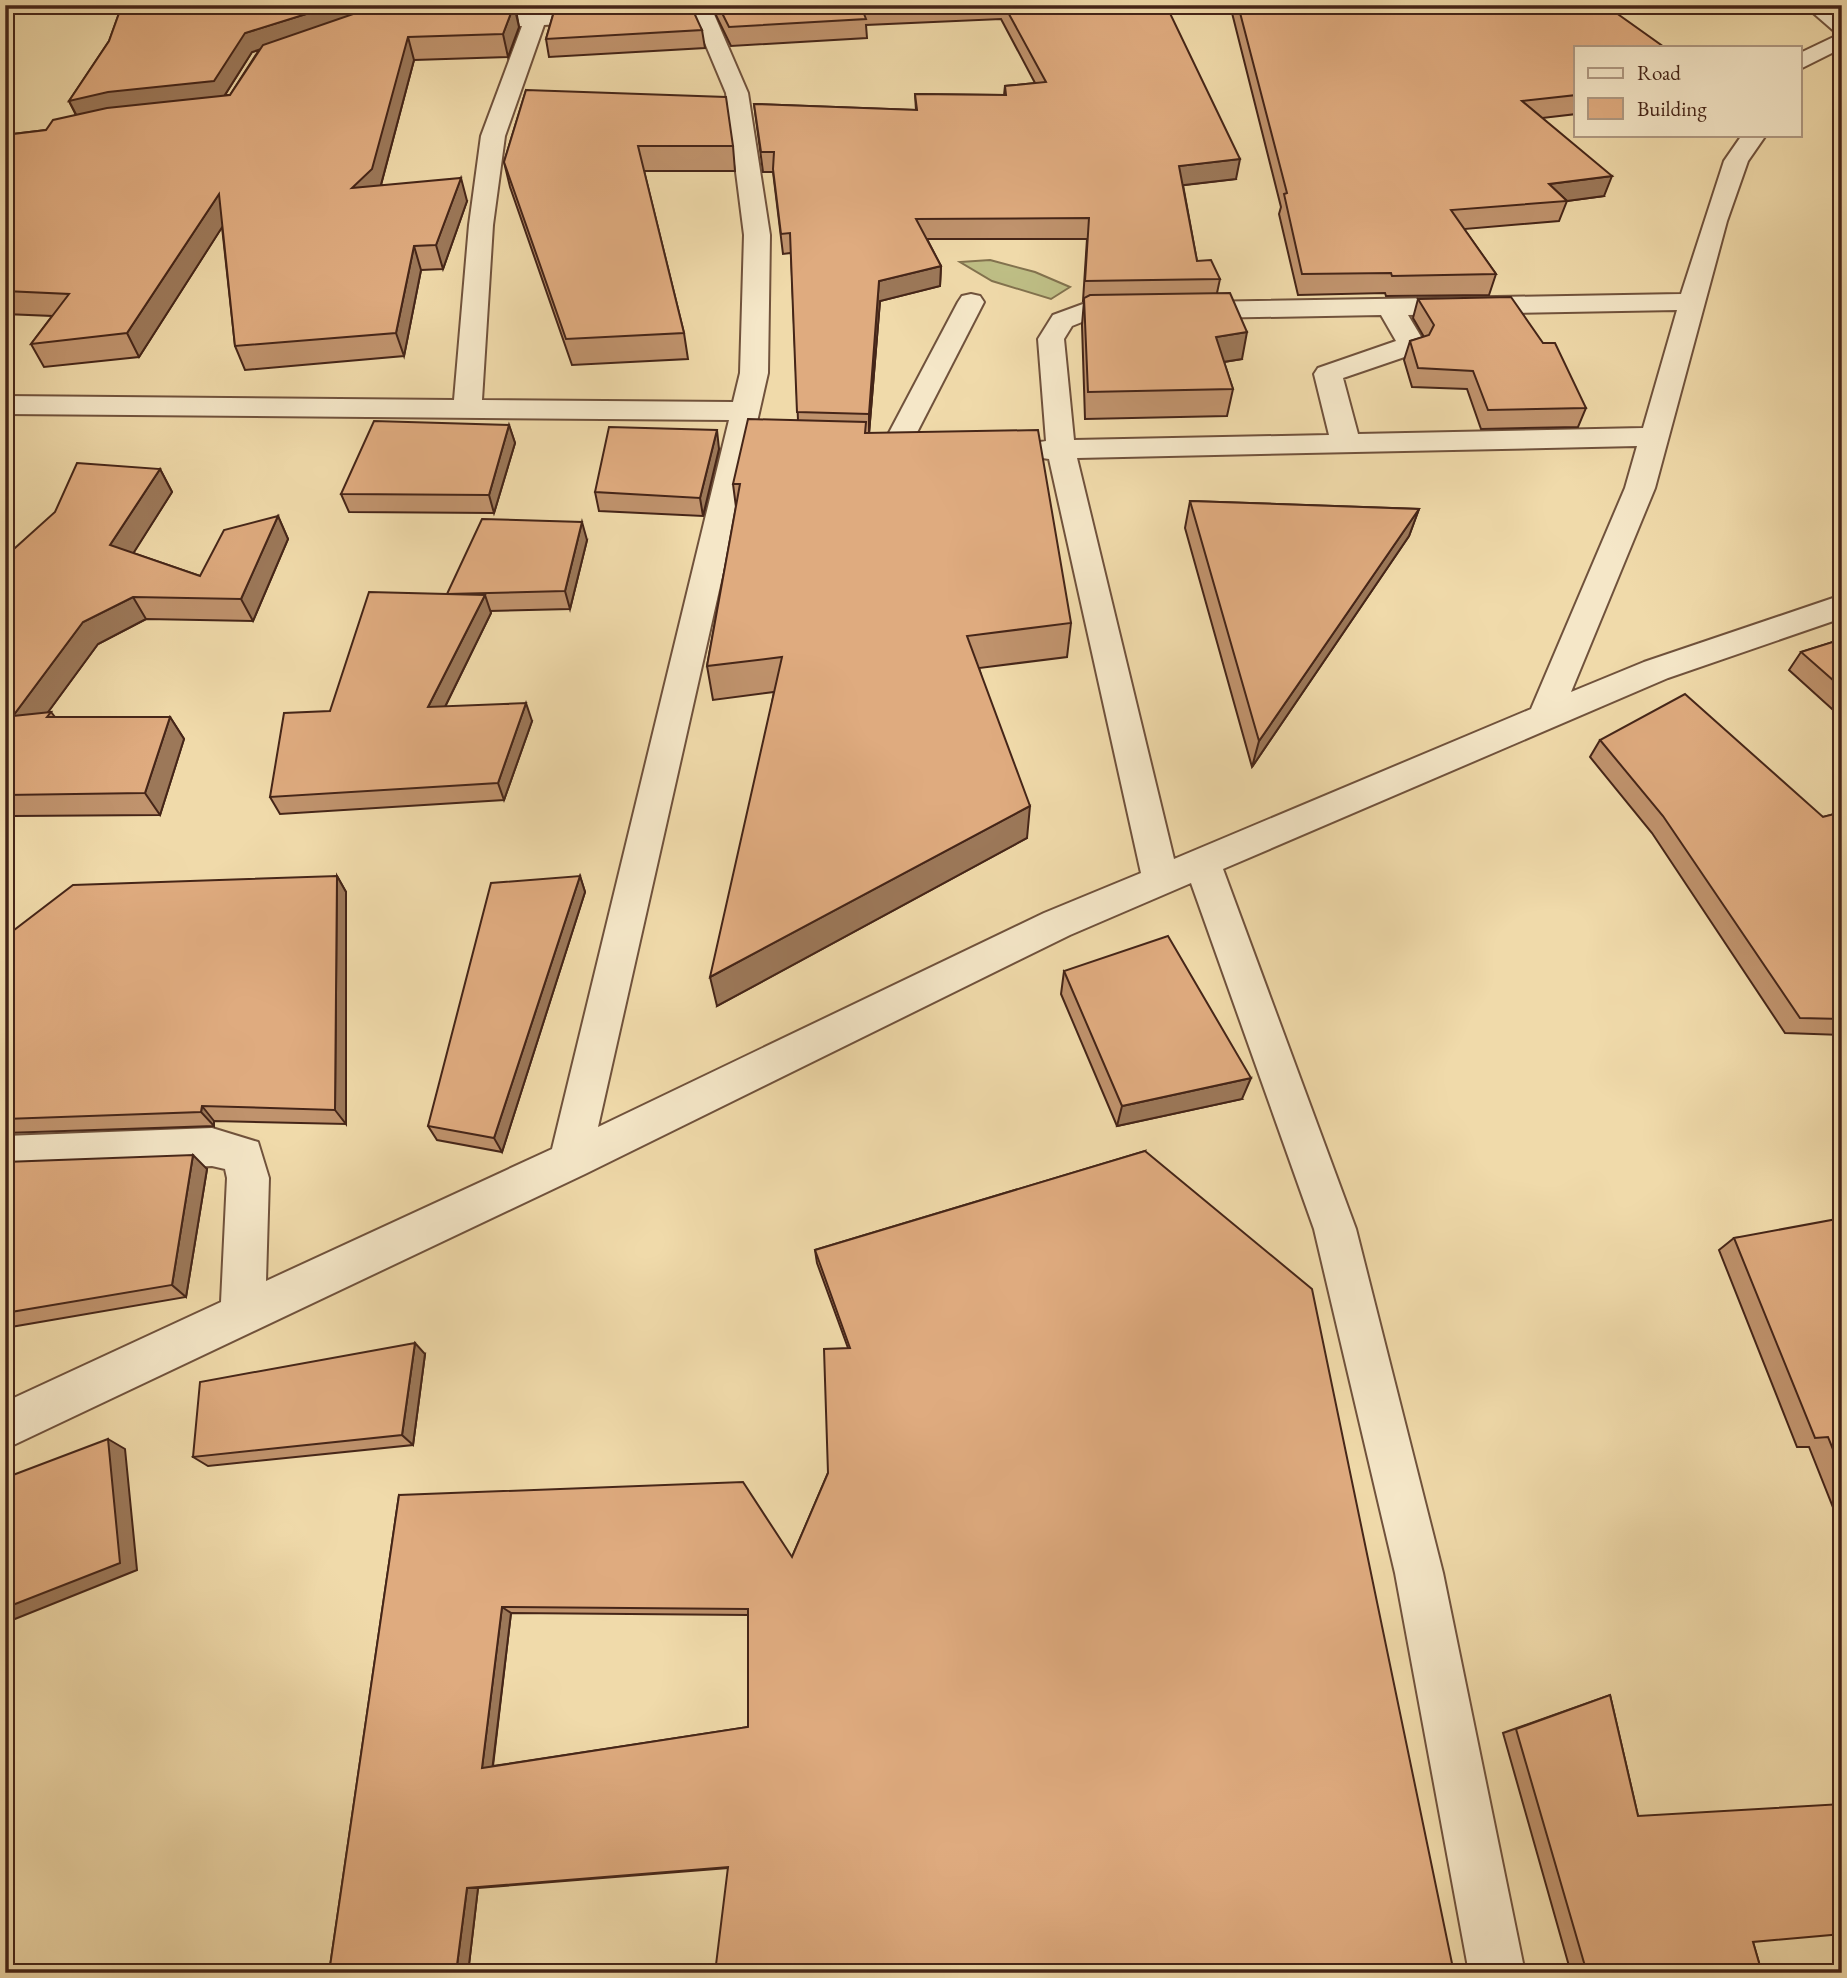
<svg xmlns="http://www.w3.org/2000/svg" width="1847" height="1978" viewBox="0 0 1847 1978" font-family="'EB Garamond',serif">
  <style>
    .green { fill: #bebe85; stroke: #82724e; stroke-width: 2 }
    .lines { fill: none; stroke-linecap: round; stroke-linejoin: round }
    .minor-casing { stroke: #70523c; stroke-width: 4 }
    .minor { fill: #f5e7c8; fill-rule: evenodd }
    .wall { fill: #c0936d; stroke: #452518; stroke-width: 2; fill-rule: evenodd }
    .shaded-wall { fill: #9c7859; stroke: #452518; stroke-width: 2 }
    .building { fill: #dfab7f; stroke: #452518; stroke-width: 2; fill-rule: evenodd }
  </style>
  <rect width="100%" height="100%" fill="#f0daaa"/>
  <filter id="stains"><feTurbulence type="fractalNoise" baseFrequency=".00286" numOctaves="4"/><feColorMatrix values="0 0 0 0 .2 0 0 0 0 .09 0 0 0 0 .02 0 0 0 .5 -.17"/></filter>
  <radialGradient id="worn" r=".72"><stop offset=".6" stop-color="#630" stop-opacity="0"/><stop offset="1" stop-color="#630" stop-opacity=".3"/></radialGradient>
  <polygon class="green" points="990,260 1035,272 1070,287 1051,299 992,281 960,262"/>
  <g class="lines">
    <defs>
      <g id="minor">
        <path d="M689,5H710L748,93L770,235L768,373L598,1127L1044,913L1141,873L1049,459L1028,456L1024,450L1028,444L1046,441L1038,339L1053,315L1083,304L1681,294L1724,161L1742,135H1766L1748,161L1727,221L1655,488L1571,692L1644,662L1842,595V618L1668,678L1223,869L1356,1229L1443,1573L1525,1973H1469L1395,1573L1314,1229L1191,883L1070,935L585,1174L5,1449V1402L221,1302L227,1178L225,1169L212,1166L5,1174V1136L212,1128L258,1142L269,1178L266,1281L552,1149L729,420L5,414V396L454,400L469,225L481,136L522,26L464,27L453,21L464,15L604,11L615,17L611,21L544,25L505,136L493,225L482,400L733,402L740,373L744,235L726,93ZM1677,310L1643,428L1358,434L1343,378L1422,351L1426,345L1408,315ZM1381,315L1396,341L1318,368L1314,374L1329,435L1074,440L1064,339L1072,326L1087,320ZM1637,446L1625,488L1531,709L1174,859L1077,458Z"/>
        <polygon points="1804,5 1828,5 1842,16 1842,32 1834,31"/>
        <polygon points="1842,33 1842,48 1800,69 1800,53"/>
        <polygon points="971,294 980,296 984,302 910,446 906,452 896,455 886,452 882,446 958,302 962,296"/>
      </g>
    </defs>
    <use href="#minor" class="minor-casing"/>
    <use href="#minor" class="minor"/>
  </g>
  <g class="wall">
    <path d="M122,5H561L559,8H564V5H687L702,30L705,48L549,57L546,39L555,8L516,10L519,27L508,57L414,60L381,185L467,201L443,269L421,270L404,356L245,370L235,346L222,227L139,357L44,367L31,344L52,316L5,314V135L46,130L76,115L69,101L109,41ZM259,50L230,95H225L252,52Z"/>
    <polygon points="711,5 1166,5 1236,179 1183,185 1197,261 1220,279 1217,293 1242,359 1224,362 1233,389 1227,416 1085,419 1082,325 1084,301 1083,301 1087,239 927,239 941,266 940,286 880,301 869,433 1071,623 1067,657 979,668 1027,838 717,1006 774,692 713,700 707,666 736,507 733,484 798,420 791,253 783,254 773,172 763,172 754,104 916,110 915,94 1004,95 1005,86 1035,83 1001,19 866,25 867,38 731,46"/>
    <polygon points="1230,5 1605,5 1576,47 1576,114 1542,118 1604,196 1567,201 1559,221 1464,229 1496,274 1489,295 1386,296 1385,293 1298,295 1279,214 1281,207"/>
    <polygon points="526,90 733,146 735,171 644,171 684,333 688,359 572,365 510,187 504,162"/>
    <polygon points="1418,299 1586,408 1578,427 1481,429 1467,389 1412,387 1404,360 1410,341 1424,337 1413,318"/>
    <polygon points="509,425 515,443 494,513 349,512 341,494"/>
    <polygon points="719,449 703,516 599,511 595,492"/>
    <polygon points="160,469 172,492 133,553 200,576 278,516 288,539 253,621 146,619 98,644 48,712 51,712 55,717 170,717 184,739 160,815 13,816 5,828 5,557"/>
    <polygon points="1190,501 1419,509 1409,536 1252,767 1185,528"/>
    <polygon points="587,540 570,609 490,611 491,613 445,707 532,721 504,800 280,814 270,797 330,711 447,594"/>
    <polygon points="1842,639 1842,718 1789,670 1801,652"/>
    <polygon points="1600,740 1823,817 1842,812 1842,1035 1785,1033 1652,833 1590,757"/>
    <polygon points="337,876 346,892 346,1124 214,1121 214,1126 5,1133 5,937"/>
    <polygon points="580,876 585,892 502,1152 437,1140 428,1126"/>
    <polygon points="1064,971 1242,1099 1117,1126 1061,994"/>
    <path d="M1145,1151L728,1868L478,1888L468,1973H329L399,1495L792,1557L828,1473L848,1348L817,1263L815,1250ZM511,1613L748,1615V1727L493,1766Z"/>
    <polygon points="5,1162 207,1169 186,1297 5,1328"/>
    <polygon points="1839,1229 1842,1229 1842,1530 1809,1447 1797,1447 1719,1250 1734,1238"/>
    <polygon points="425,1354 413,1445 208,1466 193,1457"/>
    <polygon points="1610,1695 1638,1816 1753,1942 1762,1973 1571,1973 1503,1733"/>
  </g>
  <g class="shaded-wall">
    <polygon points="335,5 355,5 359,18 252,52 221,101 79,120 69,101 245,33"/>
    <polygon points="514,5 519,27 508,57 503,34"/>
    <polygon points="408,37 414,60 379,192 352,188"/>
    <polygon points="1240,159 1236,179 1176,186 1179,166"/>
    <polygon points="1612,176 1604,196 1567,201 1549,184"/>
    <polygon points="461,178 467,201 443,269 436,245"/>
    <polygon points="219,194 228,218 139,357 127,333"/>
    <polygon points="414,246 421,270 404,356 396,333"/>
    <polygon points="941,266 940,286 880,301 869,434 869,414 879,281"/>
    <polygon points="1247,332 1242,359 1210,364 1216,337"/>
    <polygon points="509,425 515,443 494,513 489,495"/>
    <polygon points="717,430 719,449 703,516 700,498"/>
    <polygon points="160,469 172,492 124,568 110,545"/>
    <polygon points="1419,509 1409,536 1252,767 1259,741"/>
    <polygon points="278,516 288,539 253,621 241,599"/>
    <polygon points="582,522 587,540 570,609 565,591"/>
    <polygon points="485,595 491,613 436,725 428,707"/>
    <polygon points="133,597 146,619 98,644 29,738 13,716 83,622"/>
    <polygon points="13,604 5,633 5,606"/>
    <polygon points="526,703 532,721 504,800 498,783"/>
    <polygon points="170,717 184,739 160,815 145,793"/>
    <polygon points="1030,806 1027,838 717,1006 710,977"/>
    <polygon points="5,808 13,816 5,828"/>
    <polygon points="337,876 346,892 346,1124 335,1110"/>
    <polygon points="580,876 585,892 502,1152 494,1138"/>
    <polygon points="1251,1078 1242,1099 1117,1126 1122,1106"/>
    <polygon points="202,1106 214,1121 214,1126 201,1112"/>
    <polygon points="193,1155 207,1169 186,1297 172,1285"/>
    <polygon points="415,1343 425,1354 413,1445 402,1435"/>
    <polygon points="108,1439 125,1449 137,1570 5,1623 5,1608"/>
    <polygon points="502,1607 511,1613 492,1771 482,1768"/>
    <polygon points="467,1888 478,1888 468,1973 456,1973"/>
  </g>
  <g class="building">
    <polygon points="122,5 335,5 245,33 214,81 108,92 69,101 109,41"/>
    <polygon points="501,5 514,5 503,34 408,37 372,169 352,188 461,178 436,245 414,246 396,333 235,346 219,194 127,333 31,344 69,294 5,291 5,135 46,130 53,120 107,108 230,95 263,45 356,13"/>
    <polygon points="718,5 887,5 861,6 866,19 729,27"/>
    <polygon points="1004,5 1166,5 1240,159 1179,166 1197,261 1211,260 1220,279 1085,281 1089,218 916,219 941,266 879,281 869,414 797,412 790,233 781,234 773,169 774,152 761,152 754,104 917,110 915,94 1006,95 1005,86 1046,82"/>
    <polygon points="1238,5 1605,5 1664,47 1576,47 1576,95 1522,101 1612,176 1549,184 1567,201 1451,210 1496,274 1392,276 1391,273 1302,274 1284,194 1287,193"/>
    <polygon points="691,6 702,30 546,39 555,8"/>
    <polygon points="526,90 726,97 733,146 638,146 684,333 566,339 504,162"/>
    <polygon points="1230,293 1247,332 1216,337 1233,389 1088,392 1084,298 1090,295"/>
    <polygon points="1511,297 1543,343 1555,343 1586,408 1488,410 1473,371 1418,368 1410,341 1429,335 1434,325 1418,299"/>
    <polygon points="748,419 866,422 865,433 1038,430 1071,623 967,636 1030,806 710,977 782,657 707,666 740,484 733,484"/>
    <polygon points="374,421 509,425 489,495 341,494"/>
    <polygon points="609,427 717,430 700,498 595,492"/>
    <polygon points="77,463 160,469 110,545 200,576 224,530 278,516 241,599 133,597 83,622 13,716 51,712 47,717 170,717 145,793 5,795 5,622 13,604 5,606 5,557 55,512"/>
    <polygon points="1190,501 1419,509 1259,741"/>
    <polygon points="482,519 582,522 565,591 447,594"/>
    <polygon points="369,592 485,595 428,707 526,703 498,783 270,797 284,713 330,711"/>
    <polygon points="1842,639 1842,688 1801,652"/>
    <polygon points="1685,694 1823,817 1842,812 1842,1019 1800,1018 1663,816 1600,740"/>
    <polygon points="337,876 335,1110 202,1106 201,1112 5,1119 5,937 73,885"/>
    <polygon points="580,876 494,1138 428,1126 491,883"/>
    <polygon points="1168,936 1251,1078 1122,1106 1064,971"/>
    <path d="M1145,1151L1312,1289L1454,1973H715L728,1867L467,1888L456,1973H329L399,1495L743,1482L792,1557L828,1473L824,1349L850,1348L815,1250ZM502,1607L748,1609V1727L482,1768Z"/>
    <polygon points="193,1155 172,1285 5,1313 5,1162"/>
    <polygon points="1837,1219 1839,1229 1842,1229 1842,1472 1828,1437 1815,1438 1734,1238"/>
    <polygon points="415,1343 402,1435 193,1457 200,1382"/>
    <polygon points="108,1439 120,1563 5,1608 5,1478"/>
    <polygon points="1610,1695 1638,1816 1842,1804 1842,1934 1753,1942 1762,1973 1587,1973 1516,1729"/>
  </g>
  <rect width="1847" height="1978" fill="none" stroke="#f0daaa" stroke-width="28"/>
  <rect x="7" y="7" width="1833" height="1964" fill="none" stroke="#452518" stroke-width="3.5"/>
  <rect x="14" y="14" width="1819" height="1950" fill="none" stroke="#452518" stroke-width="2"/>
  <rect x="1574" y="46" width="228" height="91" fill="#f5e7c8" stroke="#af9982" stroke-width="2"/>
  <rect x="1588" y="68" width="35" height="10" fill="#f5e7c8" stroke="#af9982" stroke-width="2"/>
  <text x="1637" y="80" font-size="21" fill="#452518">Road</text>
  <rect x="1588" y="98" width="35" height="21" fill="#dfab7f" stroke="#af9982" stroke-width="2"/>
  <text x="1637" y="116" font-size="21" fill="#452518">Building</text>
  <rect width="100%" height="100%" filter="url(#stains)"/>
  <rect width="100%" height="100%" fill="url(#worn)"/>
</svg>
